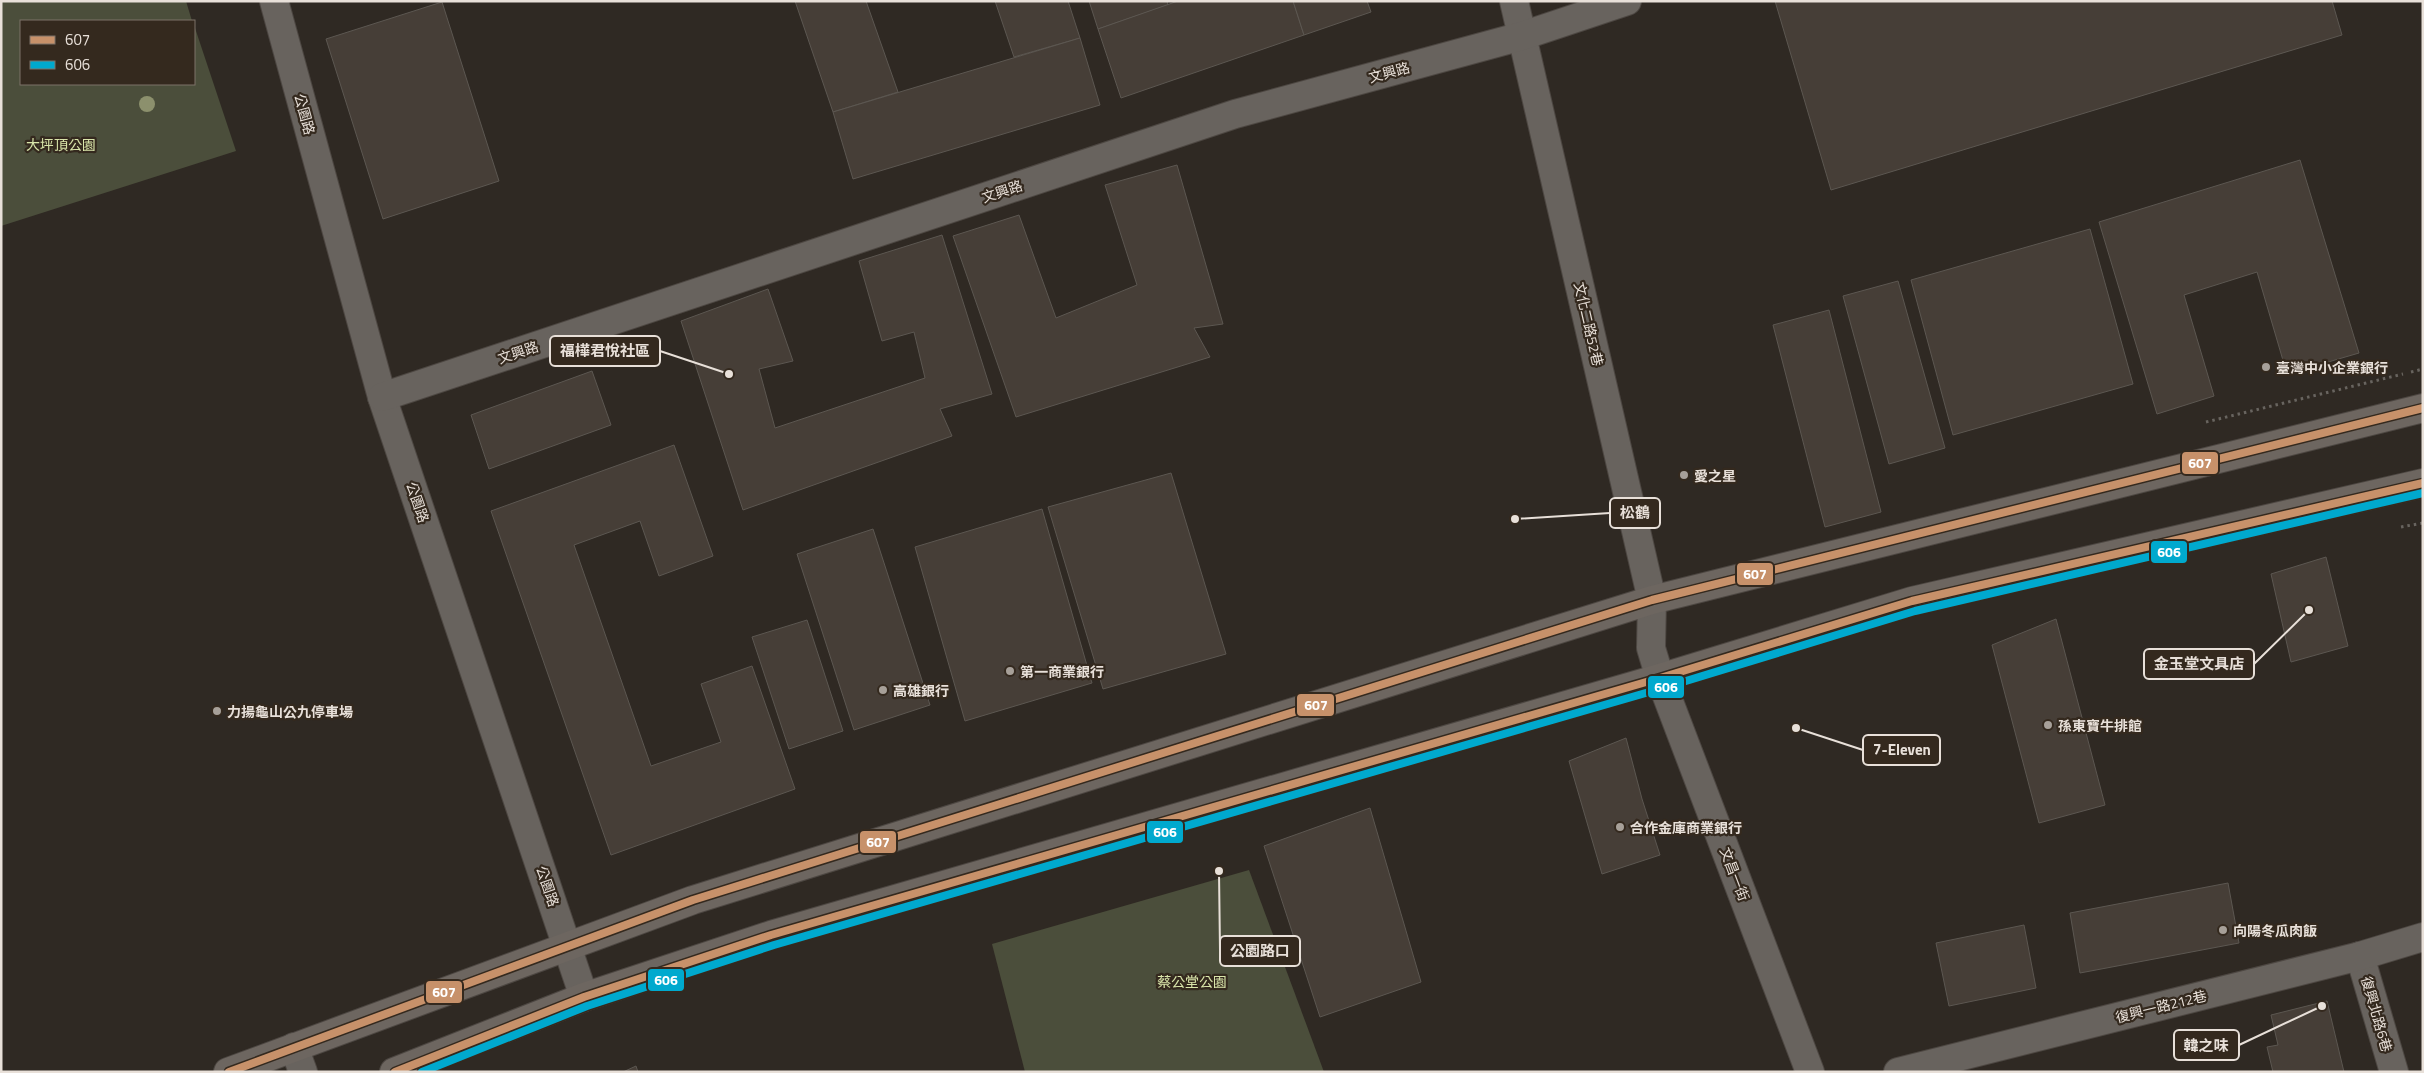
<svg xmlns="http://www.w3.org/2000/svg" width="2424" height="1073" viewBox="0 0 2424 1073" font-family="'Titillium Web','Noto Sans TC',sans-serif">
  <style>
    .green { fill: #4b4e3b }
    .building { fill: #463e37; stroke: #5c5751 }
    .lines { fill: none; stroke-linecap: round; stroke-linejoin: round }
    .street-casing { stroke: #4d4742; stroke-width: 30 }
    .secondary-casing { stroke: #4d4742; stroke-width: 30 }
    .path { stroke: #68645f; stroke-width: 3; stroke-dasharray: 2.5 4; stroke-linecap: butt }
    .street { stroke: #68635e; stroke-width: 28 }
    .secondary { stroke: #6d6660; stroke-width: 28 }
    .bus-1-casing { stroke: #34291e; stroke-width: 11 }
    .bus-2-casing { stroke: #34291e; stroke-width: 11 }
    .bus-1 { stroke: #c7916a; stroke-width: 8 }
    .bus-2 { stroke: #00a9ce; stroke-width: 8 }
    .tree { fill: #8c906d }
    .poi-dot { fill: #a7a099; stroke: #34291e; stroke-width: 2 }
    .labels { text-anchor: middle; dominant-baseline: central; stroke-width: 4.5; stroke-linejoin: round; paint-order: stroke }
    .street-label { font-size: 14px; fill: #e8e0d9; stroke: #34291e }
    .park-label { font-size: 14px; fill: #d9e5aa; stroke: #34291e }
    .poi-label { font-size: 14px; font-weight: bold; fill: #e8e0d9; stroke: #34291e; text-anchor: start }
    .leader { fill: none; stroke: #e8e0d9; stroke-width: 2 }
    .callout-dot { fill: #e8e0d9; stroke: #34291e; stroke-width: 2 }
    .callout { fill: #34291e; stroke: #e8e0d9; stroke-width: 2 }
    .callout-label { font-size: 15px; text-anchor: middle; font-weight: bold; fill: #e8e0d9 }
    .line-badge { stroke: #34291e; stroke-width: 2 }
    .badge-label { font-size: 14px; text-anchor: middle; font-weight: bold; fill: #fff }
  </style>
  <rect width="100%" height="100%" fill="#2f2923"/>
  <g class="green">
    <polygon points="1,1 186,1 192,21 21,21 21,84 194,84 194,25 236,151 1,226"/>
    <polygon points="1249,870 1324,1072 1025,1072 992,944"/>
  </g>
  <g class="building">
    <polygon points="795,1 866,1 898,92 833,112"/>
    <polygon points="995,1 1068,1 1080,38 1014,57"/>
    <polygon points="1089,1 1167,1 1168,5 1098,29"/>
    <polygon points="1178,1 1293,1 1304,35 1121,98 1098,29"/>
    <polygon points="1293,1 1367,1 1371,12 1304,35"/>
    <polygon points="1775,1 2332,1 2342,35 1831,190"/>
    <polygon points="442,2 499,181 383,219 326,39"/>
    <polygon points="1080,38 1100,105 853,179 833,112"/>
    <polygon points="2300,160 2359,353 2287,374 2257,272 2184,295 2214,396 2157,414 2099,222"/>
    <polygon points="1177,165 1223,324 1194,328 1210,357 1016,417 953,236 1019,215 1056,318 1137,285 1105,185"/>
    <polygon points="2090,229 2133,384 1953,435 1911,280"/>
    <polygon points="942,235 992,394 940,409 952,436 743,510 681,321 768,289 793,361 759,369 775,428 925,378 914,332 882,341 859,261"/>
    <polygon points="1898,281 1945,448 1889,464 1843,296"/>
    <polygon points="1829,310 1881,512 1825,527 1773,325"/>
    <polygon points="592,371 611,425 489,469 471,415"/>
    <polygon points="674,445 713,556 659,576 640,521 574,545 651,766 721,742 701,684 752,666 795,789 611,855 491,511"/>
    <polygon points="1171,473 1226,654 1103,689 1048,507"/>
    <polygon points="1042,509 1092,683 965,721 915,547"/>
    <polygon points="873,529 930,705 854,730 797,554"/>
    <polygon points="2326,557 2348,646 2291,662 2271,574"/>
    <polygon points="2056,619 2105,805 2039,823 1992,645"/>
    <polygon points="807,620 843,731 789,749 752,637"/>
    <polygon points="1626,738 1642,799 1660,855 1602,874 1569,761"/>
    <polygon points="1370,808 1421,982 1320,1017 1264,846"/>
    <polygon points="2228,883 2239,943 2080,973 2070,913"/>
    <polygon points="2024,925 2036,988 1949,1006 1936,943"/>
    <polygon points="2327,1001 2344,1072 2273,1072 2267,1047 2278,1045 2271,1015"/>
    <polygon points="636,1066 638,1072 623,1072"/>
  </g>
  <g class="lines">
    <defs>
      <g id="street">
        <polyline points="274,1 382,397 584,997"/>
        <polyline points="1514,1 1652,600 1651,648 1660,678 1810,1072"/>
        <polyline points="382,397 1235,114 1522,36 1627,1"/>
        <polyline points="2360,956 2394,1072"/>
        <polyline points="294,1047 303,1072"/>
        <polyline points="1898,1072 2360,956 2423,937"/>
      </g>
      <g id="secondary">
        <polyline points="228,1072 693,900 1652,600 2423,408"/>
        <polyline points="394,1072 584,997 771,935 1660,678 1912,601 2423,483"/>
      </g>
    </defs>
    <use href="#street" class="street-casing"/>
    <use href="#secondary" class="secondary-casing"/>
    <g class="path">
      <polyline points="2411,372 2423,369"/>
      <polyline points="2206,422 2403,374"/>
      <polyline points="2401,527 2423,523"/>
    </g>
    <use href="#street" class="street"/>
    <use href="#secondary" class="secondary"/>
    <defs>
      <g id="bus-1">
        <polyline points="229,1072 693,900 1652,600 2423,408"/>
        <polyline points="395,1072 584,997 771,935 1660,678 1912,601 2423,483"/>
      </g>
      <polyline id="bus-2" points="422,1072 587,1006 774,945 1663,688 1915,611 2423,493"/>
    </defs>
    <use href="#bus-1" class="bus-1-casing"/>
    <use href="#bus-2" class="bus-2-casing"/>
    <use href="#bus-1" class="bus-1"/>
    <use href="#bus-2" class="bus-2"/>
  </g>
  <circle class="tree" cx="147" cy="104" r="8"/>
  <g class="poi-dot">
    <circle cx="2266" cy="367" r="5"/>
    <circle cx="1684" cy="475" r="5"/>
    <circle cx="1010" cy="671" r="5"/>
    <circle cx="883" cy="690" r="5"/>
    <circle cx="217" cy="711" r="5"/>
    <circle cx="2048" cy="725" r="5"/>
    <circle cx="1620" cy="827" r="5"/>
    <circle cx="2223" cy="930" r="5"/>
  </g>
  <g class="labels">
    <g class="street-label">
      <text transform="translate(1389 72) rotate(-15)">文興路</text>
      <text transform="translate(305 114) rotate(75)">公園路</text>
      <text transform="translate(1002 191) rotate(-18)">文興路</text>
      <text transform="translate(1589 324) rotate(77)">文化二路52巷</text>
      <text transform="translate(518 352) rotate(-18)">文興路</text>
      <text transform="translate(418 502) rotate(71)">公園路</text>
      <text transform="translate(1735 874) rotate(69)">文昌一街</text>
      <text transform="translate(548 886) rotate(71)">公園路</text>
      <text transform="translate(2161 1006) rotate(-14)">復興一路212巷</text>
      <text transform="translate(2377 1014) rotate(74)">復興北路6巷</text>
    </g>
    <g class="park-label">
      <text x="61" y="144">大坪頂公園</text>
      <text x="1192" y="981">蔡公堂公園</text>
    </g>
    <g class="poi-label">
      <text x="2276" y="367">臺灣中小企業銀行</text>
      <text x="1694" y="475">愛之星</text>
      <text x="1020" y="671">第一商業銀行</text>
      <text x="893" y="690">高雄銀行</text>
      <text x="227" y="711">力揚龜山公九停車場</text>
      <text x="2058" y="725">孫東寶牛排館</text>
      <text x="1630" y="827">合作金庫商業銀行</text>
      <text x="2233" y="930">向陽冬瓜肉飯</text>
    </g>
  </g>
  <path class="leader" d="M729 374L660 351M1515 519L1610 513M2309 610L2254 664M1796 728L1863 750M1219 871L1220 951M2322 1006L2239 1045"/>
  <g class="callout-dot">
    <circle cx="729" cy="374" r="5"/>
    <circle cx="1515" cy="519" r="5"/>
    <circle cx="2309" cy="610" r="5"/>
    <circle cx="1796" cy="728" r="5"/>
    <circle cx="1219" cy="871" r="5"/>
    <circle cx="2322" cy="1006" r="5"/>
  </g>
  <g class="callout">
    <rect x="550" y="336" width="110" height="30" rx="5"/>
    <rect x="1610" y="498" width="50" height="30" rx="5"/>
    <rect x="2144" y="649" width="110" height="30" rx="5"/>
    <rect x="1863" y="735" width="77" height="30" rx="5"/>
    <rect x="1220" y="936" width="80" height="30" rx="5"/>
    <rect x="2174" y="1030" width="65" height="30" rx="5"/>
  </g>
  <g class="callout-label">
    <text x="605" y="356">福樺君悅社區</text>
    <text x="1635" y="518">松鶴</text>
    <text x="2199" y="669">金玉堂文具店</text>
    <text x="1902" y="755">7-Eleven</text>
    <text x="1260" y="956">公園路口</text>
    <text x="2206" y="1051">韓之味</text>
  </g>
  <g class="line-badge">
    <rect x="2181" y="451" width="38" height="24" rx="5" fill="#c7916a"/>
    <rect x="2150" y="540" width="38" height="24" rx="5" fill="#00a9ce"/>
    <rect x="1736" y="562" width="38" height="24" rx="5" fill="#c7916a"/>
    <rect x="1647" y="675" width="38" height="24" rx="5" fill="#00a9ce"/>
    <rect x="1296" y="693" width="39" height="24" rx="5" fill="#c7916a"/>
    <rect x="1146" y="820" width="38" height="24" rx="5" fill="#00a9ce"/>
    <rect x="859" y="830" width="38" height="24" rx="5" fill="#c7916a"/>
    <rect x="647" y="968" width="38" height="24" rx="5" fill="#00a9ce"/>
    <rect x="425" y="980" width="38" height="24" rx="5" fill="#c7916a"/>
  </g>
  <g class="badge-label">
    <text x="2200" y="468">607</text>
    <text x="2169" y="557">606</text>
    <text x="1755" y="579">607</text>
    <text x="1666" y="692">606</text>
    <text x="1316" y="710">607</text>
    <text x="1165" y="837">606</text>
    <text x="878" y="847">607</text>
    <text x="666" y="985">606</text>
    <text x="444" y="997">607</text>
  </g>
  <rect width="2424" height="1073" fill="none" stroke="#e8e0d9" stroke-width="5"/>
  <rect x="20" y="20" width="175" height="65" fill="#34291e" stroke="#7c7269"/>
  <rect x="30" y="36" width="25" height="8" fill="#c7916a" stroke="#7c7269"/>
  <text x="65" y="45" font-size="15" fill="#e8e0d9">607</text>
  <rect x="30" y="61" width="25" height="8" fill="#00a9ce" stroke="#7c7269"/>
  <text x="65" y="70" font-size="15" fill="#e8e0d9">606</text>
</svg>
